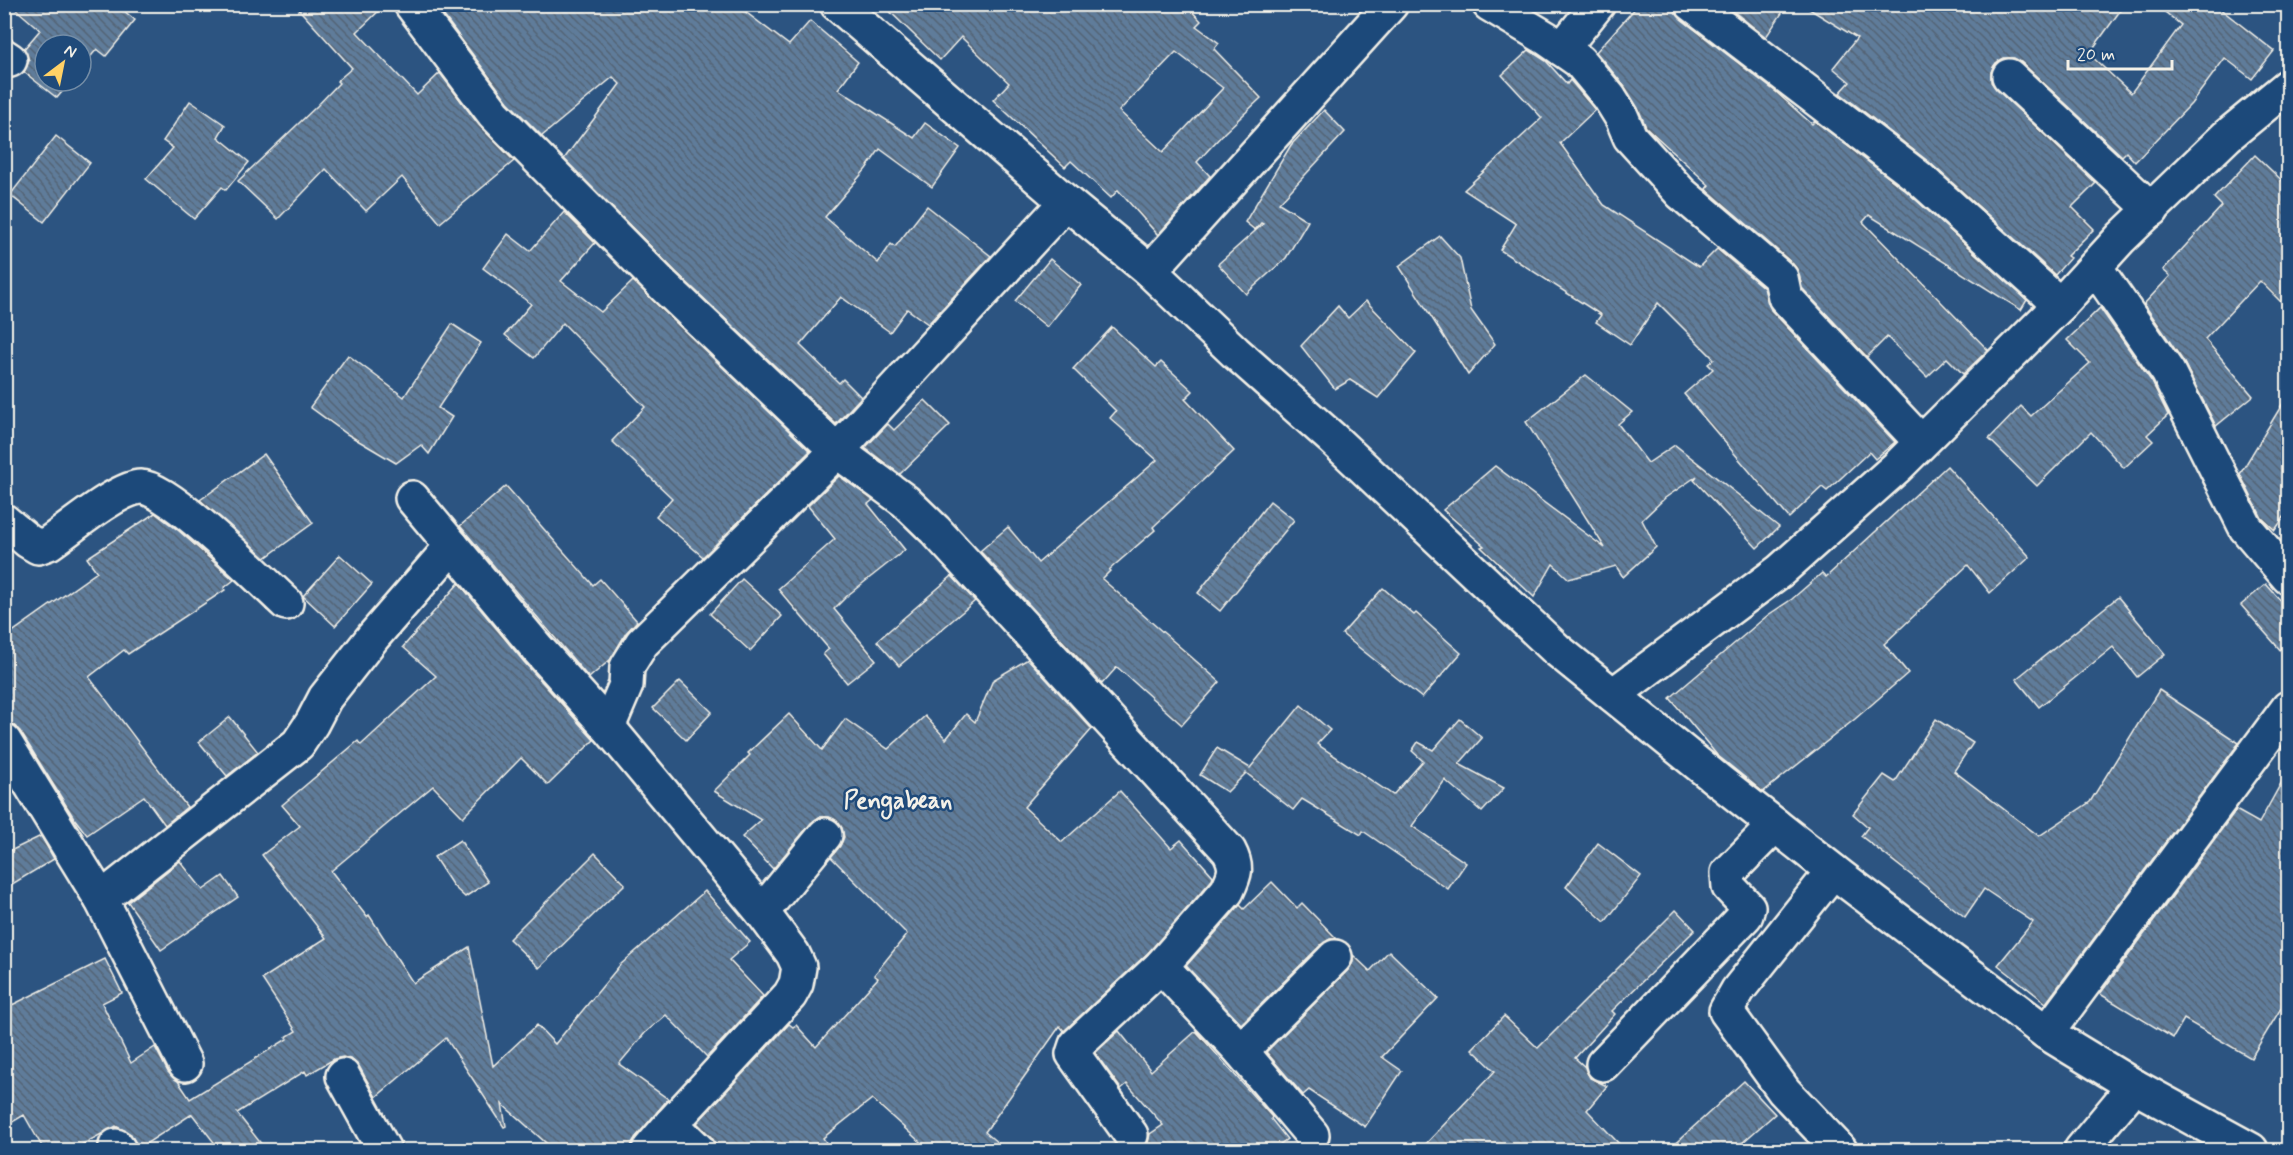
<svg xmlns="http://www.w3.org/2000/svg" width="2293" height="1155" viewBox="0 0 2293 1155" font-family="Mynerve,sans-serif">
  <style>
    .building { fill: url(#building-back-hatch); stroke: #f4f1e8; stroke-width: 1.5; fill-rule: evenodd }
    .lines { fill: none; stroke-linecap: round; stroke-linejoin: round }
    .minor-casing { stroke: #f4f1e8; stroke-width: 38 }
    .major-casing { stroke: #f4f1e8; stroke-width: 38 }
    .minor { stroke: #1f4a7a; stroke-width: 33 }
    .major { stroke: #1f4a7a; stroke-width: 33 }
    .labels { text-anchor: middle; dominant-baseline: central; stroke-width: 5; stroke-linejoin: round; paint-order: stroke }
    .quarter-label { font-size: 24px; font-weight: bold; fill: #f4f1e8; stroke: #1f4a7a }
  </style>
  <defs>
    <pattern id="building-back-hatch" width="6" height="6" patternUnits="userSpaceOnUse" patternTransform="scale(1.5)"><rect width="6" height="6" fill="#5e7b9a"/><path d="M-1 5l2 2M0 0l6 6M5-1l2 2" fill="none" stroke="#556474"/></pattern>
  </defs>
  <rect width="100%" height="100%" fill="#2c5481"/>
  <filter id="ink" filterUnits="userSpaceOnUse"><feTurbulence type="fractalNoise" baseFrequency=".0167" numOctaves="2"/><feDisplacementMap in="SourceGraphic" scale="12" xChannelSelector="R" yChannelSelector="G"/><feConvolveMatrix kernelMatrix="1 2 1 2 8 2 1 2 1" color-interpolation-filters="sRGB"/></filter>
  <g filter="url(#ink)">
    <g class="building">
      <polygon points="10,4 116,4 135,20 106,56 97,49 81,68 81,45 45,45 45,81 71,81 57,98 24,72 29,61 24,49 40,30"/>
      <polygon points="294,4 386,4 357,32 417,95 440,73 479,125 514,161 440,223 402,177 366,211 326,169 278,219 238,181 317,106 339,83 337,81 352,68"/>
      <polygon points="435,4 735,4 789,45 810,21 858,62 838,89 914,138 925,123 960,148 932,187 880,149 866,169 825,217 878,263 891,244 895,247 927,206 991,256 928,324 907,309 890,332 841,297 800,345 839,383 843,379 861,397 836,424 677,273 564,159 620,84 613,77 542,136 508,102"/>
      <path d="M882,4H1185L1201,21L1196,26L1219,43L1214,49L1261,98L1224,133L1197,162L1210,176L1158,235L1118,190L1111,198L1071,161L1065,167L993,100L1009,83L961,37L940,60ZM1176,52L1223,88L1163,152L1119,111Z"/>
      <polygon points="1639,4 1674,4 1675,12 1681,19 1776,92 1812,124 1815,121 1905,190 2027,300 2021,310 1869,215 1863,222 1988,350 1963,374 1947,358 1927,377 1887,337 1867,357 1802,288 1799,274 1793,264 1706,189 1709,185 1646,127 1638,108 1625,87 1596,52"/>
      <polygon points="1724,4 1788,4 1766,37"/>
      <polygon points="1801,4 2125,4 2089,54 2131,93 2181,25 2155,4 2214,4 2274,51 2252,79 2225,58 2191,104 2135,162 2126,152 2122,156 2021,62 2014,58 2004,58 1996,63 1991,72 1991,82 1996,89 2096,183 2072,207 2094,229 2067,256 2070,258 2055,275 1929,162 1840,93 1850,82 1833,68 1857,38"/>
      <polygon points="1529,50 1546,61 1567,84 1570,80 1595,110 1560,143 1604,205 1699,267 1717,249 1764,288 1771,310 1895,442 1875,459 1869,452 1827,491 1822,487 1789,518 1684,394 1713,369 1708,364 1714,359 1658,303 1630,345 1596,322 1601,315 1500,250 1516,224 1464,190 1542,118 1502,75"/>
      <polygon points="190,101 225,125 218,137 249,162 226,190 222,187 194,219 146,179 173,148 163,141"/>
      <polygon points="1324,110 1345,132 1279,203 1308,221 1286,258 1246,294 1218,264 1263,224 1261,223 1255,230 1245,222 1291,145"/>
      <polygon points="56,136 90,163 44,222 10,195"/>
      <polygon points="2255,155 2289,187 2289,310 2260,281 2205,339 2253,396 2216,426 2183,361 2144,304 2170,276 2163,270 2222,206 2214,198"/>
      <polygon points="564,212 595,243 561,281 601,312 633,281 810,451 703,557 656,516 672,498 612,441 645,407 563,323 534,358 505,335 531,304 483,268 508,234 530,251"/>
      <polygon points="1440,236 1460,258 1471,310 1495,344 1468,375 1399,266"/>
      <polygon points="1050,259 1081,285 1047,327 1015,301"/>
      <polygon points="1366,301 1416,353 1378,398 1350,380 1335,389 1301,346 1338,306 1348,318"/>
      <polygon points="2100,308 2152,382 2168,415 2147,435 2153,441 2124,468 2091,432 2037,486 1989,439 2021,406 2031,416 2090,363 2067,340"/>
      <polygon points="452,324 481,343 438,408 452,417 429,454 421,445 396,463 347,434 310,407 348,355 404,397"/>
      <polygon points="1112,327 1156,367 1161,362 1193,391 1185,399 1234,451 1153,527 1155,530 1109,570 1110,571 1102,579 1220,682 1182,725 1117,667 1102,684 980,551 1008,527 1038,563 1157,460 1110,418 1116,411 1073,369"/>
      <polygon points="1586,375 1632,412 1618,424 1648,463 1675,445 1779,527 1757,548 1694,480 1697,476 1665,498 1642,520 1656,547 1623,577 1616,566 1569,579 1553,564 1534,597 1481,547 1484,546 1443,510 1495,466 1605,548 1526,422"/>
      <polygon points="2289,393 2289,510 2275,530 2262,518 2240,474"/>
      <polygon points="925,400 950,425 900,474 865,448 888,424 894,430"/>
      <polygon points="264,454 313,523 265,558 200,500"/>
      <polygon points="1947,466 2030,557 1990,593 1968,565 1884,644 1908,673 1855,719 1763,792 1717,755 1670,698 1768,615 1792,599 1822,573 1826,577"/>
      <polygon points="839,476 873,500 868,504 905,550 848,595 834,609 876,660 847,683 823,654 829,649 778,589 835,539 808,506"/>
      <polygon points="506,486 593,585 600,579 637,621 626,633 611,659 589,678 460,526"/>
      <polygon points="1270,501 1294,520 1220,611 1198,593"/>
      <polygon points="155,513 179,531 234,580 224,588 225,590 128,654 124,650 89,677 187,807 165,825 144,796 87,835 74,818 20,731 13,725 4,722 4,638 97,572 87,558"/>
      <polygon points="340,555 372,584 335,626 303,596"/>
      <polygon points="952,576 975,601 899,666 877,641"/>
      <polygon points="742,579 782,616 750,651 710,614"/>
      <polygon points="459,583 524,662 594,740 548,785 521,758 463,817 433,786 331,871 367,917 369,915 413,983 469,947 493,1066 537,1025 555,1044 620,965 705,891 750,942 729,960 763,996 707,1057 666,1015 645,1033 619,1064 668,1099 635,1138 631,1150 554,1150 502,1104 506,1126 504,1127 446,1038 376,1097 359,1066 352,1060 343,1057 334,1059 307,1075 305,1071 237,1113 266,1150 220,1150 192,1114 138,1149 131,1134 116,1126 72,1150 44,1150 24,1115 4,1127 4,1009 105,959 122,993 102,1003 131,1063 155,1047 168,1072 178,1081 190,1099 287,1039 286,1037 296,1031 262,979 326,938 262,855 300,826 282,805 358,741 361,745 436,676 403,647"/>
      <polygon points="2266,584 2289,610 2289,660 2241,605"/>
      <polygon points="1383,588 1414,615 1416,613 1461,653 1422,698 1342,634"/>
      <polygon points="2118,597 2165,654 2137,677 2113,647 2039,707 2016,679"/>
      <polygon points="1028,659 1092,729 1024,807 1062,842 1120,791 1171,848 1181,840 1213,876 1211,881 1148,953 1064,1031 1060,1026 985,1132 1006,1150 929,1150 872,1099 823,1138 831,1150 716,1150 716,1144 711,1137 697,1123 789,1024 793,1027 796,1025 816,1047 878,978 874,975 907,934 831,857 840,846 844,837 842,828 836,820 829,817 819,817 811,823 773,869 742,837 761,820 714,791 750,755 748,753 789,714 822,750 845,719 888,749 925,716 946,739 966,714 975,722 993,680"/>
      <polygon points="680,681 712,712 686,740 653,708"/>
      <polygon points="2159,690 2239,743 2046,1003 1998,965 2033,922 1984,889 1965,917 1861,836 1868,827 1853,814 1884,775 1895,782 1936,719 1973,743 1954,771 2039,836 2090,802"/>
      <polygon points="1301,705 1330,730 1317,744 1393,795 1423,761 1412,751 1418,742 1433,750 1460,719 1482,738 1459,764 1504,788 1482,812 1445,780 1412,826 1466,863 1448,889 1363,831 1361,835 1302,799 1293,810 1246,773 1227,792 1200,775 1217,748 1250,768"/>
      <polygon points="230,717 258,752 227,776 199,742"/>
      <polygon points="2289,769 2289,995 2251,1058 2184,1019 2173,1038 2100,994 2236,810 2259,823"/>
      <polygon points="41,836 54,859 4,889 4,854"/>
      <polygon points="460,840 488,882 465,897 453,886 434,857"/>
      <polygon points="1598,843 1641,876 1605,922 1566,887"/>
      <polygon points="595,853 625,884 539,968 509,939"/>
      <polygon points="180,861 203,890 223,876 238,897 161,950 128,902"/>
      <polygon points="1272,882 1297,908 1302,903 1337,939 1330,939 1322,944 1241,1024 1186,966 1240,905 1244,909"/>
      <polygon points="1676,910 1695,930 1612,1011 1615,1014 1575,1058 1585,1067 1590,1078 1607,1086 1587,1110 1625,1150 1420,1150 1495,1071 1472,1049 1504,1016 1538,1048"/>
      <polygon points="1389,951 1438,998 1382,1057 1402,1071 1365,1127 1309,1090 1303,1095 1266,1052 1348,970 1353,962 1353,955 1370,971"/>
      <polygon points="1119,1031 1151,1071 1196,1031 1272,1117 1271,1119 1287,1139 1272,1150 1141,1150 1148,1143 1150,1134 1163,1125 1127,1084 1121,1089 1095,1053"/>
      <polygon points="1744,1081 1775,1114 1734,1150 1668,1150"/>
    </g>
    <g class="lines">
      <defs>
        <g id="minor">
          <path d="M411,4L494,114L664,286L837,451L905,501L935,530L1229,851C1238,868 1235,874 1227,891L1161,966L1076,1045L1073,1054L1131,1135"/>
          <polyline points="1489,4 1546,38 1579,61 1609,97 1622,118 1630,137 1681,193 1781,278 1785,297 1921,442"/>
          <polyline points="1692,4 1917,176 2060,305"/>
          <polyline points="1562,49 1598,4"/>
          <polyline points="4,56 10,60"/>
          <polyline points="2009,76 2152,210"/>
          <polyline points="2095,267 2168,372 2246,528 2288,577"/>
          <polyline points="1150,271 1391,4"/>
          <polyline points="412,498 538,649 608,727"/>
          <path d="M4,521L28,541L38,547L49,543C71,528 114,491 139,487C165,483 263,582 286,603"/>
          <polyline points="1613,695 1780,571 1897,467 2060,305 2121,238 2227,136 2288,86"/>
          <polyline points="4,741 101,899 298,744 312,723 325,698 373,637 452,546"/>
          <polyline points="1833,871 1738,990 1726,1011 1784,1091 1840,1150"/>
          <polyline points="101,899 185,1064"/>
          <polyline points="762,912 825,835"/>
          <polyline points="1161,966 1241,1051 1312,1135"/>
          <polyline points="2047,1033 2288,708"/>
          <polyline points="1241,1051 1335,957"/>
          <polyline points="1603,1064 1746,915 1748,907 1729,887 1728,873 1775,825"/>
          <polyline points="343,1076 384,1150"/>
          <polyline points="671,1124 698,1150"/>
          <polyline points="116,1146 119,1150"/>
          <polyline points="649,1150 671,1124 790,995 796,984 799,967 793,954 762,912 608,727 626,685 627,667 642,643 837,451 1066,202"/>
          <polyline points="2081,1150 2134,1086"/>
        </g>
        <polyline id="major" points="837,4 1066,202 1150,271 1235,352 1332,438 1556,649 1719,781 1841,877 2047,1033 2134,1086 2251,1150"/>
      </defs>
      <use href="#minor" class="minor-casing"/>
      <use href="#major" class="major-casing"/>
      <use href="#minor" class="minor"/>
      <use href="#major" class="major"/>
    </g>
  </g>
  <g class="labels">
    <g class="quarter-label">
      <text x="898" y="801">Pengabean</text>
    </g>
  </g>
  <rect width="2293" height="1155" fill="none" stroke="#1f4a7a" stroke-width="24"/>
  <rect x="12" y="12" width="2269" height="1131" fill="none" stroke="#f4f1e8" stroke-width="2" filter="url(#ink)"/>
  <g transform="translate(63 63) rotate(32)"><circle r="28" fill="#1f4a7a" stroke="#748da6" stroke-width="1.5"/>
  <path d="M0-4.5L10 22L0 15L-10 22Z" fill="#ffd166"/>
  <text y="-9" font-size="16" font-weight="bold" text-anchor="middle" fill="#f4f1e8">N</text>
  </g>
  <path d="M2068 60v9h104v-9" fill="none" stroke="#f4f1e8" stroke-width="3"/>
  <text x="2077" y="60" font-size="18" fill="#f4f1e8" stroke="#1f4a7a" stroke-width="4.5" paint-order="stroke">20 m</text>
</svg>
